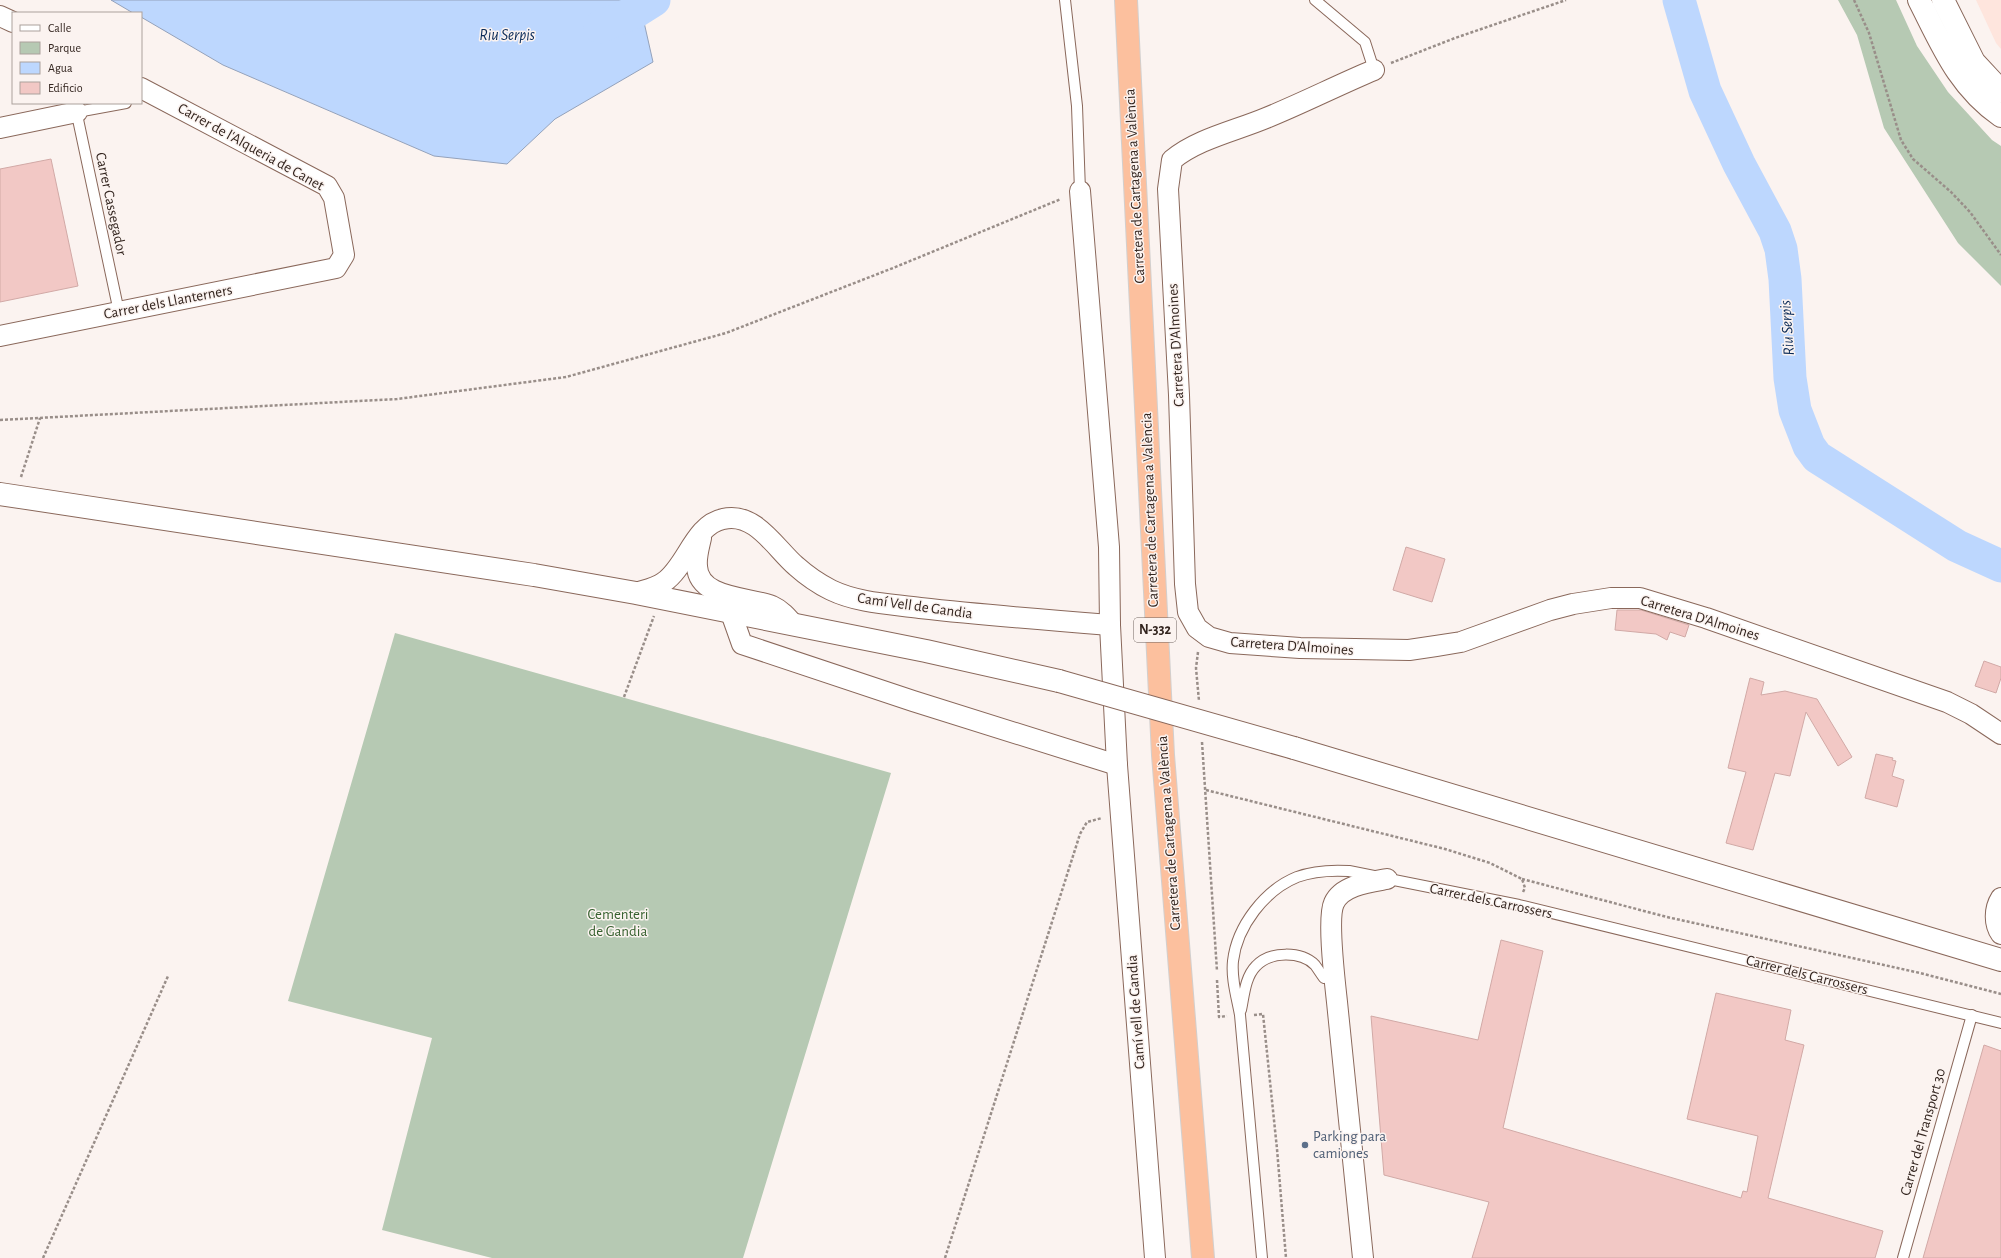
<svg xmlns="http://www.w3.org/2000/svg" width="2001" height="1258" viewBox="0 0 2001 1258" font-family="'Alegreya Sans',sans-serif">
  <style>
    .education { fill: #fee5dd }
    .green { fill: #b6c9b3 }
    .water { fill: #bdd7fe; stroke: #94a2bb }
    .lines { fill: none; stroke-linecap: round; stroke-linejoin: round }
    .river { stroke: #bdd7fe; stroke-width: 33 }
    .building { fill: #f2c8c5; stroke: #d1a9a6 }
    .service-casing { stroke: #8a685b; stroke-width: 12 }
    .minor-casing { stroke: #8a685b; stroke-width: 22 }
    .tertiary-casing { stroke: #8a685b; stroke-width: 24 }
    .secondary-casing { stroke: #8a685b; stroke-width: 24 }
    .trunk-casing { stroke: #d2cfce; stroke-width: 24 }
    .path { stroke: #998e89; stroke-width: 2.5; stroke-dasharray: 3 2; stroke-linecap: butt }
    .service { stroke: #fff; stroke-width: 10 }
    .minor { stroke: #fff; stroke-width: 20 }
    .tertiary { stroke: #fff; stroke-width: 22 }
    .secondary { stroke: #fff; stroke-width: 22 }
    .trunk { stroke: #fcc09e; stroke-width: 22 }
    .secondary-bridge-casing { stroke: #8a685b; stroke-width: 24; stroke-linecap: butt }
    .secondary-bridge { stroke: #fff; stroke-width: 22 }
    .service-dot { fill: #5c6f8a; stroke: #fbf3f0; stroke-width: 1.5 }
    .labels { text-anchor: middle; dominant-baseline: central; stroke-width: 3; stroke-linejoin: round; paint-order: stroke }
    .shield { fill: #fbf3f0; stroke: #6f635e; stroke-width: 1 }
    .shield-label { font-size: 14px; font-weight: bold; fill: #33251f }
    .street-label { font-size: 15px; fill: #33251f; stroke: #fbf3f0 }
    .park-label { font-size: 15px; fill: #37612f; stroke: #fbf3f0 }
    .service-label { font-size: 15px; fill: #4e5e75; stroke: #fbf3f0; text-anchor: start }
    .water-label { font-size: 16px; font-style: italic; fill: #092a58; stroke: #fbf3f0 }
  </style>
  <rect width="100%" height="100%" fill="#fbf3f0"/>
  <polygon class="education" points="1976,0 2001,0 2001,49 1996,43"/>
  <g class="green">
    <polygon points="1838,0 1896,0 1917,46 1948,92 1992,140 2001,146 2001,286 1958,243 1884,128 1857,35"/>
    <polygon points="395,633 891,773 743,1258 492,1258 382,1230 432,1038 288,1001"/>
  </g>
  <polygon class="water" points="111,0 639,0 653,62 555,119 507,164 434,156 223,65 141,17 141,13 133,13"/>
  <g class="lines">
    <g class="river">
      <polyline points="1679,0 1705,91 1739,164 1775,231 1781,249 1785,279 1790,378 1795,410 1809,446 1817,457 1957,546 2001,566"/>
      <polyline points="600,27 635,12 654,0"/>
    </g>
  </g>
  <g class="building">
    <polygon points="51,159 78,286 0,302 0,169"/>
    <polygon points="1406,547 1445,559 1432,602 1393,590"/>
    <polygon points="1617,610 1641,610 1689,625 1685,637 1670,632 1667,640 1656,634 1615,630"/>
    <polygon points="1984,661 2001,667 2001,678 1996,693 1975,686"/>
    <polygon points="1750,678 1764,682 1761,695 1785,691 1817,699 1852,757 1838,766 1806,712 1790,776 1775,773 1753,850 1726,843 1746,772 1728,768"/>
    <polygon points="1876,754 1893,758 1892,760 1896,761 1892,776 1904,780 1897,807 1865,798"/>
    <polygon points="1501,940 1543,951 1503,1128 1741,1198 1743,1191 1747,1192 1758,1136 1687,1119 1716,993 1791,1010 1785,1040 1804,1045 1768,1198 1883,1231 1875,1258 1472,1258 1489,1202 1384,1175 1371,1016 1478,1040"/>
    <polygon points="1984,1045 2001,1051 2001,1258 1923,1258"/>
  </g>
  <g class="lines">
    <defs>
      <g id="service">
        <polyline points="1065,0 1077,106 1080,191"/>
        <polyline points="1315,0 1365,42 1374,70"/>
        <polyline points="76,110 119,312"/>
        <polyline points="77,112 126,103"/>
        <path d="M1241,1010C1244,996 1245,977 1256,966C1270,951 1301,951 1315,965C1318,969 1321,974 1324,978"/>
        <path d="M1262,1258L1240,1015C1237,998 1231,979 1233,961C1237,926 1265,890 1297,877C1313,871 1332,870 1349,871L1519,905L2001,1023"/>
        <polyline points="1903,1258 1972,1015"/>
      </g>
      <g id="minor">
        <polyline points="0,16 13,22"/>
        <path d="M1374,70C1338,85 1303,103 1266,118C1235,131 1197,139 1172,160L1168,189L1179,395L1185,584L1188,612L1197,628L1209,637L1230,643L1300,648L1409,650L1436,646L1461,642L1550,610L1573,604L1611,598H1640L1706,618L1947,702L1971,714L2001,734"/>
        <polyline points="0,128 77,112"/>
        <polyline points="1080,191 1109,547 1110,625 1117,765 1155,1258"/>
        <polyline points="0,336 336,268 344,255 334,198 327,186 141,88"/>
        <path d="M701,538C699,547 696,557 697,566C698,599 749,597 772,606C781,610 787,617 793,624"/>
        <path d="M636,593C645,590 656,588 664,582C687,566 694,525 723,519C755,511 776,549 796,566C806,575 819,584 831,590C858,603 890,604 920,608C983,615 1046,620 1110,625"/>
        <polyline points="731,613 742,644 913,701 1117,765"/>
        <path d="M2001,898C1994,909 1994,924 2001,934"/>
        <path d="M1363,1258C1354,1173 1346,1087 1337,1002C1335,983 1327,918 1334,903C1342,885 1370,882 1387,879"/>
      </g>
      <g id="tertiary">
        <path d="M1919,0C1942,45 1958,86 2001,116"/>
        <polyline points="1943,0 1974,62 2001,91"/>
      </g>
      <g id="secondary">
        <polyline points="0,494 534,575 636,593 926,651 1059,681"/>
        <polyline points="1294,748 2001,960"/>
      </g>
      <polyline id="trunk" points="1126,0 1163,755 1203,1258"/>
    </defs>
    <use href="#service" class="service-casing"/>
    <use href="#minor" class="minor-casing"/>
    <use href="#tertiary" class="tertiary-casing"/>
    <use href="#secondary" class="secondary-casing"/>
    <use href="#trunk" class="trunk-casing"/>
    <g class="path">
      <polyline points="1854,0 1869,33 1901,140 1913,159 1951,192 1970,212 2001,255"/>
      <polyline points="1391,63 1455,38 1566,0"/>
      <polyline points="0,420 397,399 566,377 726,333 893,268 1061,199"/>
      <polyline points="21,477 40,418"/>
      <polyline points="1198,652 1196,668 1199,701"/>
      <polyline points="624,697 654,616"/>
      <polyline points="1202,742 1217,971"/>
      <polyline points="1206,790 1445,849 1490,863 1522,879 1525,888 1523,892"/>
      <polyline points="1522,879 1667,917 1920,973 2001,994"/>
      <polyline points="1217,980 1219,1017 1227,1016"/>
      <polyline points="1254,1015 1263,1014 1277,1149 1286,1258"/>
      <polyline points="43,1258 168,976"/>
      <polyline points="945,1258 1080,834 1087,822 1102,818"/>
    </g>
    <use href="#service" class="service"/>
    <use href="#minor" class="minor"/>
    <use href="#tertiary" class="tertiary"/>
    <use href="#secondary" class="secondary"/>
    <use href="#trunk" class="trunk"/>
    <defs>
      <polyline id="secondary-bridge" points="1059,681 1294,748"/>
    </defs>
    <use href="#secondary-bridge" class="secondary-bridge-casing"/>
    <use href="#secondary-bridge" class="secondary-bridge"/>
  </g>
  <circle class="service-dot" cx="1305" cy="1145" r="4"/>
  <g class="labels">
    <rect class="shield" x="1134" y="618" width="42" height="24" rx="3"/>
    <g class="shield-label">
      <text x="1155" y="630">N-332</text>
    </g>
    <g class="street-label">
      <text transform="translate(251 147) rotate(29)">Carrer de l'Alqueria de Canet</text>
      <text transform="translate(1135 186) rotate(-93)">Carretera de Cartagena a València</text>
      <text transform="translate(111 204) rotate(78)">Carrer Cassegador</text>
      <text transform="translate(168 302) rotate(-11)">Carrer dels Llanterners</text>
      <text transform="translate(1176 345) rotate(-93)">Carretera D'Almoines</text>
      <text transform="translate(1150 510) rotate(-92)">Carretera de Cartagena a València</text>
      <text transform="translate(915 606) rotate(8)">Camí Vell de Gandia</text>
      <text transform="translate(1700 618) rotate(17)">Carretera D'Almoines</text>
      <text transform="translate(1292 646) rotate(4)">Carretera D'Almoines</text>
      <text transform="translate(1169 833) rotate(-94)">Carretera de Cartagena a València</text>
      <text transform="translate(1491 901) rotate(12)">Carrer dels Carrossers</text>
      <text transform="translate(1807 975) rotate(14)">Carrer dels Carrossers</text>
      <text transform="translate(1136 1012) rotate(-94)">Camí vell de Gandia</text>
      <text transform="translate(1923 1132) rotate(-74)">Carrer del Transport 30</text>
    </g>
    <g class="park-label">
      <text x="618" y="914">Cementeri<tspan x="618" dy="17">de Gandia</tspan></text>
    </g>
    <g class="service-label">
      <text x="1313" y="1136">Parking para<tspan x="1313" dy="17">camiones</tspan></text>
    </g>
    <g class="water-label">
      <text x="507" y="35">Riu Serpis</text>
      <text transform="translate(1787 328) rotate(-94)">Riu Serpis</text>
    </g>
  </g>
  <rect x="12" y="12" width="130" height="92" fill="#fbf3f0" stroke="#aba19c"/>
  <rect x="20" y="25" width="20" height="6" fill="#ffffff" stroke="#aba19c"/>
  <text x="48" y="32" font-size="12" fill="#33251f">Calle</text>
  <rect x="20" y="42" width="20" height="12" fill="#b6c9b3" stroke="#aba19c"/>
  <text x="48" y="52" font-size="12" fill="#33251f">Parque</text>
  <rect x="20" y="62" width="20" height="12" fill="#bdd7fe" stroke="#aba19c"/>
  <text x="48" y="72" font-size="12" fill="#33251f">Agua</text>
  <rect x="20" y="82" width="20" height="12" fill="#f2c8c5" stroke="#aba19c"/>
  <text x="48" y="92" font-size="12" fill="#33251f">Edificio</text>
</svg>
